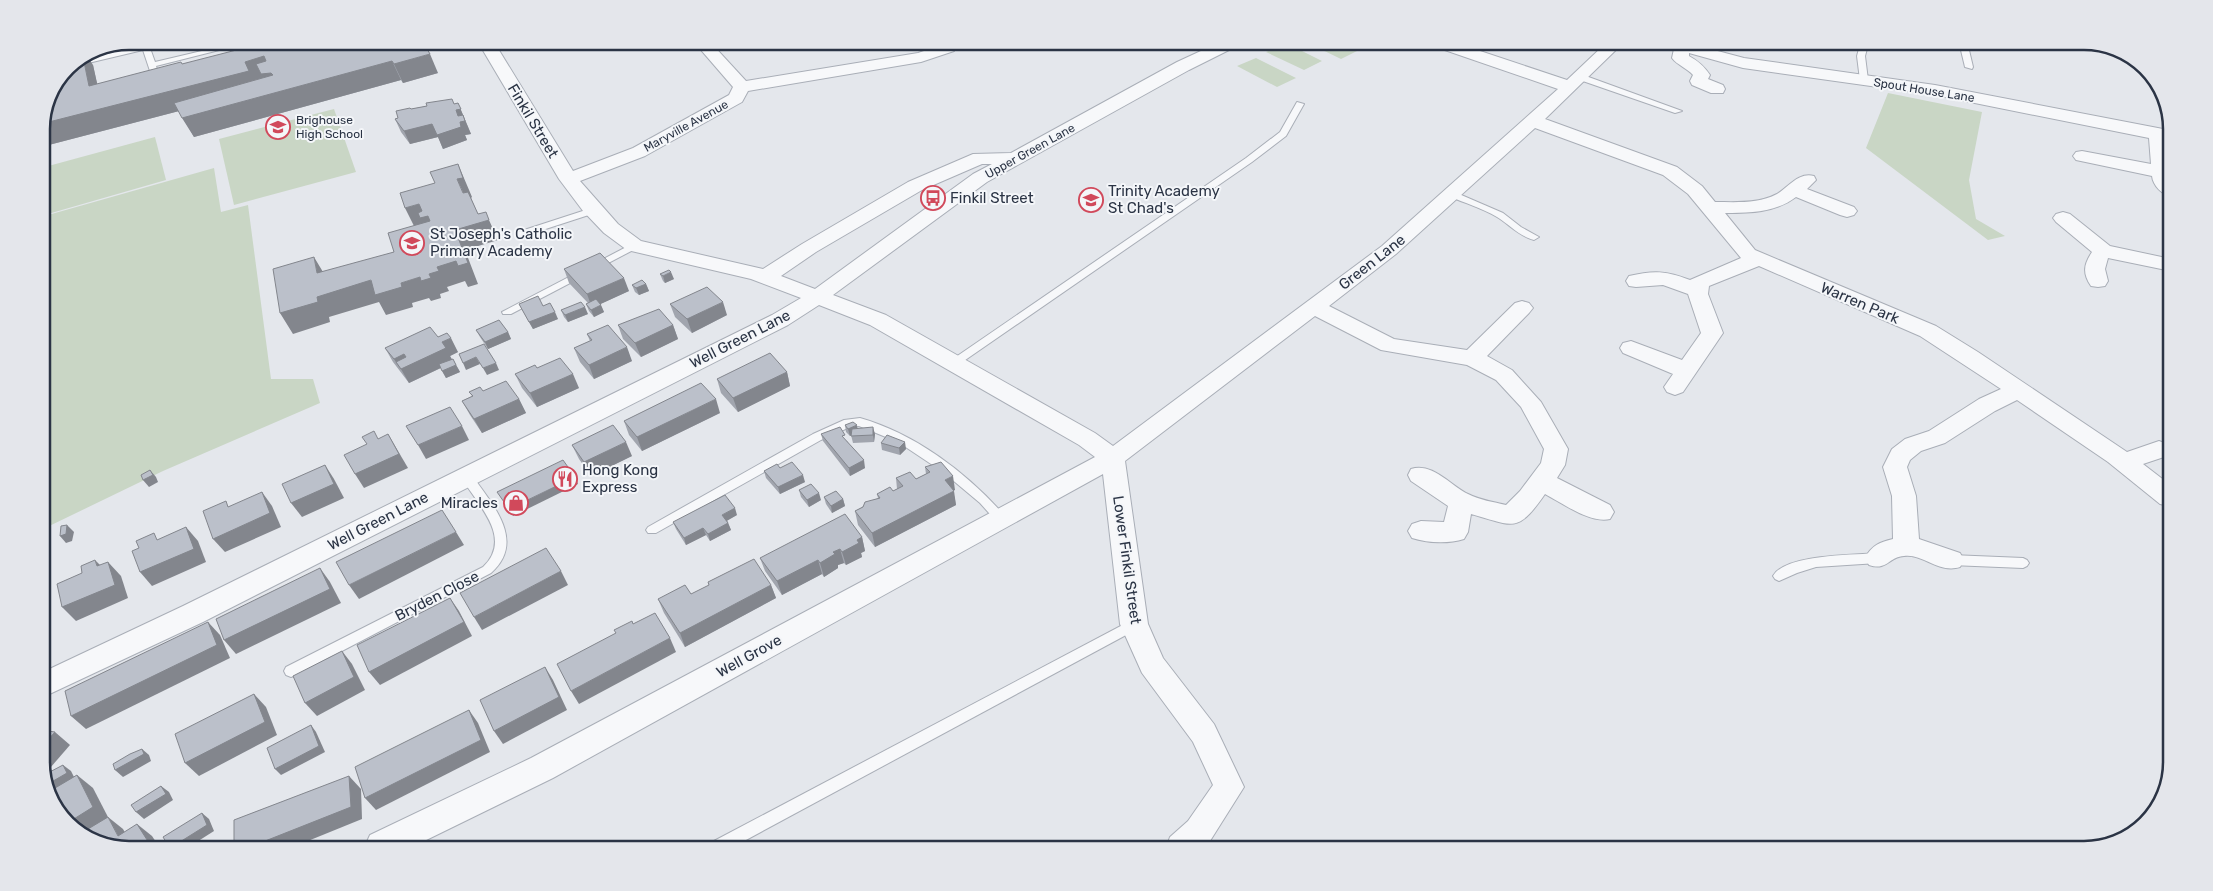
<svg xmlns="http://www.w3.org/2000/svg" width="2213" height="891" viewBox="0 0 2213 891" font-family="Rubik,sans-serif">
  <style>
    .green { fill: #c9d6c5 }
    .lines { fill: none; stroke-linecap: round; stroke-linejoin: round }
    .service-casing { stroke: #a9aeb7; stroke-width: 2 }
    .minor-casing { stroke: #a9aeb7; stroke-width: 2 }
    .service { fill: #f7f8fa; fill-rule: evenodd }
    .minor { fill: #f7f8fa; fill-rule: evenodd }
    .wall { fill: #a1a5ae }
    .shaded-wall { fill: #83868d }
    .building { fill: #bbc0ca; stroke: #83868d }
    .labels { text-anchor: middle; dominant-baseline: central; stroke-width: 4; stroke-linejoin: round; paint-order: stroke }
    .far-street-label { font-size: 12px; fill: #2b3445; stroke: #f4f6f9 }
    .far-poi-label { font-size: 12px; fill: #2b3445; stroke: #f4f6f9; text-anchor: start }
    .street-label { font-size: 15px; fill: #2b3445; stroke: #f4f6f9 }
    .poi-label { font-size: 15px; fill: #2b3445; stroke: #f4f6f9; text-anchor: start }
    .rim { fill: none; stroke: #2b3445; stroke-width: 2.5 }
  </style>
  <rect width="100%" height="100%" fill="#e4e7ec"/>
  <g class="green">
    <polygon points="1283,44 1288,44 1322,61 1304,70 1266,52"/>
    <polygon points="1310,44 1355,44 1363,48 1341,59"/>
    <polygon points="1256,58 1296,78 1277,87 1237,66"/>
    <polygon points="1888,93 1982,112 1969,180 1976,219 2005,236 1988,240 1866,148"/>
    <polygon points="334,109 356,172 234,205 219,139"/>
    <polygon points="155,137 166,180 41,216 41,168"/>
    <polygon points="214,168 221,212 248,205 271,379 313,379 320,403 163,471 41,530 41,217"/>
  </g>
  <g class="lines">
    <defs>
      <g id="service">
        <polygon points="160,41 174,41 150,48 155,62 240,42 247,43 156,66 160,78 165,80 161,82 153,80 143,50 67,68 74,62"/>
        <polygon points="1860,45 1868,45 1865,56 1868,80 1864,82 1860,80 1857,56"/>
        <polygon points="1960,46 1968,46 1973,67 1972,69 1965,67"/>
        <polygon points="1577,75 1583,75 1682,111 1675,113 1577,79"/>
        <polygon points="1297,102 1304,104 1286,136 1252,162 958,365 950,365 949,363 950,361 1246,158 1280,132"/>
        <path d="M1452,191L1503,213L1521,227L1539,237L1534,240C1519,236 1510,225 1497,217C1482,208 1464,203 1449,196V192Z"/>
        <polygon points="595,207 598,208 598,212 524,236 521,237 516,234 518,232"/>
        <polygon points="634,243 639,246 637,248 511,314 503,314 502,312"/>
        <path d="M860,418C916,434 967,473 1005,516L1007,519L1005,522H997L980,503L943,472L898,442L859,426L850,427L821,440L656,533H648L646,530L648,527L813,434L844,420Z"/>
        <path d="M467,473L471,474C492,504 527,541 491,573L296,675L291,677L286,675L284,671L286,667L483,567C514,538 477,504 461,477L463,474Z"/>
        <path d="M1878,553L1882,555L1884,558L1882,561L1878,563L1816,567L1797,573L1779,581L1775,579L1773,576C1785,554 1855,555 1878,553Z"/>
        <polygon points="1951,555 2023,558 2027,560 2029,563 2027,566 2023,568 1951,565 1947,563 1945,560 1947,557"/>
        <polygon points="1134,619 1139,620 1140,624 1139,628 733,847 712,846 714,841"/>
      </g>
      <g id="minor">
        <path d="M478,42H494L573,171L633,148L729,95L733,87L695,43H711L746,81L918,53L948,43L954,45L956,48L954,51L921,62L748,91L742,102L645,156L580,181L618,224L641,241L763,269L802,244L908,182L973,154L1011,153L1177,62L1216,44H1237L1235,47L1189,70L987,182L833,295L886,315L1095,433L1113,446L1382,246L1558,89L1436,47L1434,44H1459L1567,80L1604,45H1621L1545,119L1677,167L1702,186L1715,202C1736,202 1758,204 1777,194C1789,187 1798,172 1814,176L1816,180L1807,189L1854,207L1857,211L1854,215L1847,217L1840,215L1796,197C1775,213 1749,213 1725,213L1755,250L1936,326L1978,352L2127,452L2159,441L2167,444L2169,447L2167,456L2143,464L2169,484V506L2160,504L2108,462L2017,400L1995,411L1945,443L1921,451L1910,460L1907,467L1916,496L1919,539L1960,553L1964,560L1960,567C1939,574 1922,553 1904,556C1888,557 1888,571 1869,565L1865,558C1872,545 1880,542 1893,539L1892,496L1883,467L1892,449L1905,439L1929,431L1979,399L2001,389L1920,336L1759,266L1709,286L1708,294L1723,333L1683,392L1675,395L1667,392L1664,387L1673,374L1623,353L1620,348L1623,343L1631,341L1682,360L1701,333L1688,294L1663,285L1636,287L1629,286L1626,281L1629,276C1654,270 1667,271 1690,280L1741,258L1688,194L1663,175L1535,128L1396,254L1329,306L1394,339L1467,350L1515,303L1522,301L1529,303L1533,308L1529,313L1487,356L1512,370L1541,402L1568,449L1565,465L1557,478L1610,505L1614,512L1610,519C1591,524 1562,503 1545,494C1517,534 1514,526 1471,514L1468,532L1464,539C1448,544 1428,543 1412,538L1408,531L1412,524L1421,521L1444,522L1448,506L1411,481L1408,475L1411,469C1432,462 1450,485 1468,494C1479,500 1494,502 1506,505L1520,491L1541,463L1544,449L1521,407L1496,380L1467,365L1381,350L1315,316L1125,461L1148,624L1163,658L1214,724L1244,787L1210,841L1203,848H1166L1170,837L1188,821L1213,785L1193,742L1142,673L1120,624L1103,474L553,778L414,846H365L370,835L531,758L1095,457L1079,445L870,325L819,305L788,325L203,622L41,698V673L183,606L772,315L801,298L751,279L627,250L604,233L583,211L559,179ZM982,164H992L973,174L815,289L781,276L816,252L922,190Z"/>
        <path d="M1669,45H1695L1744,58L1935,85L2163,129L2171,132V142H2167L2171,197C2162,194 2153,186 2152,176L2076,160L2073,156L2076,152L2082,151L2151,164L2149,138L1935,95L1743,68L1689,53V56C1698,61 1704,66 1710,75L1708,79L1723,85L1725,89L1723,93H1711L1692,85L1690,81L1693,75C1687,68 1677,65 1672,58L1674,49Z"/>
        <path d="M2063,212L2070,214L2110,246L2171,259V271L2108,258L2105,269L2108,281L2105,286L2098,287L2091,286C2082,273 2084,264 2092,252L2056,222L2053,218L2056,214Z"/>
      </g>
    </defs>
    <use href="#service" class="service-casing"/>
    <use href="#minor" class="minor-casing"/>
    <use href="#service" class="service"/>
    <use href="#minor" class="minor"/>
  </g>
  <g class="wall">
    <polygon points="387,43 389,47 438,73 403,83 401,80 194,137 179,111 41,147 41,124 93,65 97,84 182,64"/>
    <polygon points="458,103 471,134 465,135 467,140 443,149 438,137 410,144 401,132 395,119 398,118 411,109 427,106 454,104"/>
    <polygon points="564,269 629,291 600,304 604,312 594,317 589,311 586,304 588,303 569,283"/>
    <polygon points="660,274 674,279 665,283 663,281"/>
    <polygon points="646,284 649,291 639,295 635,292 632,285"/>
    <polygon points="519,304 543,306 558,319 533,329"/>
    <polygon points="670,304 727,315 692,333 675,317"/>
    <polygon points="561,310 588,314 568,322 564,317"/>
    <polygon points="618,325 673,325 678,339 641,357 623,339"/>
    <polygon points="476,330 508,332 511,339 488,349 480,337"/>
    <polygon points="587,334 632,361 594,379 580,362 574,348 590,341"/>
    <polygon points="438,337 458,352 450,356 452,359 453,359 460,372 446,378 441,368 409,383 393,362 385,348"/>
    <polygon points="537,368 579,388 537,407 522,388 515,374"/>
    <polygon points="787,372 790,386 738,412 721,393 717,379"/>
    <polygon points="483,391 519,399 526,413 482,433 470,415 462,401 472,396 469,392"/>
    <polygon points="720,413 642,451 629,435 624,421"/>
    <polygon points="845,425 857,428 875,434 874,442 853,443 851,435 850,436 846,432"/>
    <polygon points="821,434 847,441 865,468 850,476 823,441"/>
    <polygon points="881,443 906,449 900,455 882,450"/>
    <polygon points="572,445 632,456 591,476 579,459"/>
    <polygon points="925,467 955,490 953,490 956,505 875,547 858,525 855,511 878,498 877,494 893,491 897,489 896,478 916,479 926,474"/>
    <polygon points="780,468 805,482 780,494 766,478 764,471"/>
    <polygon points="799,490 821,500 809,507 801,497"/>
    <polygon points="824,497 843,499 845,506 832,513 826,504"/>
    <polygon points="737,515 727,520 731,530 710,541 706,535 686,545 676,529 673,522"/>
    <polygon points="862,537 865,551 861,553 862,557 846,565 844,563 838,565 838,568 824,577 822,574 782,595 765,571 760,558"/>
    <polygon points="771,585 776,598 685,647 664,613 658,599"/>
  </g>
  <g class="shaded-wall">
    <polygon points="86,54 93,65 102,105 89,86 83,57"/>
    <polygon points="430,54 438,73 403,83 394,64"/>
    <polygon points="264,56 271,73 281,91 392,61 401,80 194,137 182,118 260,90 41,147 41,124"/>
    <polygon points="458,103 471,134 465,135 467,140 443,149 438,137 410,144 404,131 458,116 456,110"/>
    <polygon points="458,164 472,197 471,198 481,222 489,220 498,240 465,250 478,284 468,287 465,281 447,287 449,291 440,294 441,298 431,301 429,298 412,303 413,307 386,315 379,302 329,317 330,322 293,334 280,313 317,297 317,273 314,257 326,277 401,283 429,274 437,267 455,230 466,199 457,179"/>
    <polygon points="419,204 428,216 438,236 415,228 405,208"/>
    <polygon points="671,272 674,279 665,283 663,276"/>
    <polygon points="624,278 629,291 592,308 587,294"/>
    <polygon points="646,284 649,291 639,295 636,288"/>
    <polygon points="723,302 727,315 692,333 687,319"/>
    <polygon points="601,305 604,312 594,317 591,310"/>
    <polygon points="585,307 588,314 568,322 565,315"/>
    <polygon points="555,312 558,319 533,329 529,322"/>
    <polygon points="673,325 678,339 641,357 635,343"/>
    <polygon points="508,332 511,339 488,349 485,342"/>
    <polygon points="451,338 458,352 450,356 453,362 409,383 401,369 396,362 402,372 394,359 404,354 410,365 442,342"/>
    <polygon points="627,347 632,361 594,379 589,365"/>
    <polygon points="476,357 480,364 466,370 463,363"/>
    <polygon points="496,363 499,370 487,375 483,368"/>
    <polygon points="456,365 460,372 446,378 442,371"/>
    <polygon points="787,372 790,386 738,412 733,398"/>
    <polygon points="573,374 579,388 537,407 530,393"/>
    <polygon points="519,399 526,413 482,433 474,419"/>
    <polygon points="716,399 720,413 642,451 637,437"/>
    <polygon points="857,425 858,432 850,436 848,429"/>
    <polygon points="462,426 469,440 426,459 418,445"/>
    <polygon points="873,427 875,434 874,442 873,435"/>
    <polygon points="388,434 408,468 364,488 355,474"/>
    <polygon points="626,442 632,456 591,476 584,462"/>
    <polygon points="905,442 906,449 900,455 899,448"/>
    <polygon points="864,460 865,468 850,476 849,468"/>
    <polygon points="325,465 334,479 344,498 302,517 291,503"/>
    <polygon points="150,470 156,477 158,482 149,487 143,480"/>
    <polygon points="803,475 805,482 780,494 778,487"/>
    <polygon points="953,476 955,490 947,493 945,480"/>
    <polygon points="575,477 578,484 513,516 509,509"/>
    <polygon points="954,491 956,505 875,547 872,533"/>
    <polygon points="262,492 272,506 281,527 225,552 213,539"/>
    <polygon points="819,493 821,500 809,507 807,500"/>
    <polygon points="843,499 845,506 832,513 831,506"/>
    <polygon points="735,508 737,515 725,522 722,515"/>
    <polygon points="728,523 731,530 710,541 708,534"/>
    <polygon points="67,525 74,532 72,541 66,543 60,536"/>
    <polygon points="186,527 198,541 206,562 152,586 140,572"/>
    <polygon points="703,528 706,535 686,545 684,538"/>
    <polygon points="456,532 464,545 359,599 349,585"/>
    <polygon points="862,537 865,551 861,553 862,557 846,565 842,552 857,540"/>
    <polygon points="840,549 844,563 838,565 838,568 824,577 820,563 833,552"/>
    <polygon points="95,560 109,574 97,566"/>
    <polygon points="818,560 822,574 782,595 777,581"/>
    <polygon points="108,562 121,576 128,598 76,621 62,607"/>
    <polygon points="320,568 330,582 341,603 236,654 224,640"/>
    <polygon points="561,571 568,585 482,630 474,617"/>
    <polygon points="771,585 776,598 685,647 680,633"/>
    <polygon points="450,598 459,611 472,636 380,685 369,672"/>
    <polygon points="41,610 42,611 47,635 41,638"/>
    <polygon points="208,622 220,635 230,658 86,729 71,716"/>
    <polygon points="670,638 676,652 579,704 571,691"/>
    <polygon points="342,651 352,664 365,690 317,716 305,703"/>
    <polygon points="545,667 553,680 567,710 503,744 494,731"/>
    <polygon points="254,694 266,707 277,735 199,776 185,763"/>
    <polygon points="469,710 478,723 490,752 376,810 365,798"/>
    <polygon points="311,725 316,732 325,752 281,775 275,769"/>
    <polygon points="55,732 70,745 44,775 41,768 41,747"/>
    <polygon points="142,749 149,755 151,761 123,777 115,770"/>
    <polygon points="63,765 71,771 75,779 51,793 48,784"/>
    <polygon points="77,775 93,788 109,819 85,834 69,822"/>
    <polygon points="349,776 361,789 362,819 298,845 255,845"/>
    <polygon points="161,786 169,792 173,800 144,819 136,812"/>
    <polygon points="202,813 209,819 214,831 192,845 175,845"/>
    <polygon points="108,817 123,829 132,845 118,836"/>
    <polygon points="137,824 152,836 158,845 145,845"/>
  </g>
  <g class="building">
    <polygon points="252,42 387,42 389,47 407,42 423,42 430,54 394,64 392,61 182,118 174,103 273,75 271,73 261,74 256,64 266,61 264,56 245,62 249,71 41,124 67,67 83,57 89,86 181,62 182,64 252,46"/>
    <polygon points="452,99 454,104 458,103 461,109 456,110 458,116 463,115 465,121 460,122 461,127 437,135 432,124 404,131 395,119 398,118 396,111 410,108 411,109 427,106 426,103"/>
    <polygon points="458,164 463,178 457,179 463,193 468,192 478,214 486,212 489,220 455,230 468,263 458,266 456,261 437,267 439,271 429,274 431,278 421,281 420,277 401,283 402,287 375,295 371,280 317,297 318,302 280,313 273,269 314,257 317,273 394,252 388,233 430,221 428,216 420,218 418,213 422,211 419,204 405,208 400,193 435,183 430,172"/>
    <polygon points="600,253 624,278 587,294 564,269"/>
    <polygon points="669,270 671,272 663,276 660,274"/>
    <polygon points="642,280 646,284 636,288 632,285"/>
    <polygon points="707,287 723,302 687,319 670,304"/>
    <polygon points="538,296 543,306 550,303 555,312 529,322 519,304"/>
    <polygon points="596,299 601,305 591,310 586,304"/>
    <polygon points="581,302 585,307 565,315 561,310"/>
    <polygon points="659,309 673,325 635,343 618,325"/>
    <polygon points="499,320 508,332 485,342 476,330"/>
    <polygon points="608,325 627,347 589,365 574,348 592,340 587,334"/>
    <polygon points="430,327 438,337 447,333 451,338 442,342 446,348 401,369 396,362 406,357 404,354 394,359 385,348"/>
    <polygon points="484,344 496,363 483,368 476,357 463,363 459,354"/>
    <polygon points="770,353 787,372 733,398 717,379"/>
    <polygon points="560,358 573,374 530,393 515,374 535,365 537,368"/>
    <polygon points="453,359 456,365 442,371 439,364"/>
    <polygon points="506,381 519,399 474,419 462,401 473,396 469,392 480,387 483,391"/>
    <polygon points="701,383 716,399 637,437 624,421"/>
    <polygon points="450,407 462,426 418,445 406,426"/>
    <polygon points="853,422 857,425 848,429 845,425"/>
    <polygon points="613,425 626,442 584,462 572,445"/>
    <polygon points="840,427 845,435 842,436 864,460 849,468 821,434"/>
    <polygon points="873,427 873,435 851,436 852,429"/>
    <polygon points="374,431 378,439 388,434 399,454 355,474 344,455 367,444 362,437"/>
    <polygon points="887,435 905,442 899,448 881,443"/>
    <polygon points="563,460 575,477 509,509 497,492"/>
    <polygon points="792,462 803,475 778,487 764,471 777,464 780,468"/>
    <polygon points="941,462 953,476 945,480 954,491 872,533 855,511 863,507 865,502 880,498 877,494 890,487 893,491 903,486 896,478 910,472 916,479 930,472 925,467"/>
    <polygon points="325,465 334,484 291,503 282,484"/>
    <polygon points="150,470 153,475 143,480 141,475"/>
    <polygon points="811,484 819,493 807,500 799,490"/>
    <polygon points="836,491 843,499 831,506 824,497"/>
    <polygon points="262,492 270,513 213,539 203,511 226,501 228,507"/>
    <polygon points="725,495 735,508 722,515 728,523 708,534 703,528 684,538 673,522"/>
    <polygon points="442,510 456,532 349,585 336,562"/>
    <polygon points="845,514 862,537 857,540 859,543 842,552 840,549 833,552 835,554 820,563 818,560 777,581 760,558"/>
    <polygon points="67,525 66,534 60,536 61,526"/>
    <polygon points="186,527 194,549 140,572 132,551 139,548 136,541 154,533 157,540"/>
    <polygon points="546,548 561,571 474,617 460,593"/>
    <polygon points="754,559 771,585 680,633 658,599 685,585 691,594 709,585 708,582"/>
    <polygon points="95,560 97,566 108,562 115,585 62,607 57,584 82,573 81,566"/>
    <polygon points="320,568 330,589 224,640 216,619"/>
    <polygon points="450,598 464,622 369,672 357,645"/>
    <polygon points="655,613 670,638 571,691 557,664 616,633 614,630 632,621 633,624"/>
    <polygon points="208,622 217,645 71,716 65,691"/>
    <polygon points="342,651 354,677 305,703 293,676"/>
    <polygon points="545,667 559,697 494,731 480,700"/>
    <polygon points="254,694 265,722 185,763 175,734"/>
    <polygon points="469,710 481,740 365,798 355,767"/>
    <polygon points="311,725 319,746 275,769 267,748"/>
    <polygon points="41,730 55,732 41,747"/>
    <polygon points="142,749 144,754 115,770 113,764 130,754"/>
    <polygon points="63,765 67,773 48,784 44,775"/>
    <polygon points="77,775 93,807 69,822 60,816 50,791"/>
    <polygon points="349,776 351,807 255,845 234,845 234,820"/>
    <polygon points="161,786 166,794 136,812 131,805"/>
    <polygon points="202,813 207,825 175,845 168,845 163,837"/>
    <polygon points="108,817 118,836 137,824 149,843 145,845 101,845 83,832"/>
  </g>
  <defs>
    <symbol id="school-ring" viewBox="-11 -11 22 22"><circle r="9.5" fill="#f4f6f9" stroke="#d1495b" stroke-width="1.5"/><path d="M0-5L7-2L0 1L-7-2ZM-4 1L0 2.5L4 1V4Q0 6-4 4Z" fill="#d1495b"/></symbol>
    <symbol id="bus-ring" viewBox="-11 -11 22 22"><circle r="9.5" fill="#f4f6f9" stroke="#d1495b" stroke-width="1.5"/><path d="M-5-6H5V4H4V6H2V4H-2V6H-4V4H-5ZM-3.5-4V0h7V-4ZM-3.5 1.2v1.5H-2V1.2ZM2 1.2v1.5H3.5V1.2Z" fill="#d1495b"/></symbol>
    <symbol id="restaurant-ring" viewBox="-11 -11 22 22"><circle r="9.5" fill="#f4f6f9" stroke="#d1495b" stroke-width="1.5"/><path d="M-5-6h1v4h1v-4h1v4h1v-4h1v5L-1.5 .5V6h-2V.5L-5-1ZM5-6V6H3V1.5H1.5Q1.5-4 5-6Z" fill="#d1495b"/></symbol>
    <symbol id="shop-ring" viewBox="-11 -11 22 22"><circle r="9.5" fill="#f4f6f9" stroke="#d1495b" stroke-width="1.5"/><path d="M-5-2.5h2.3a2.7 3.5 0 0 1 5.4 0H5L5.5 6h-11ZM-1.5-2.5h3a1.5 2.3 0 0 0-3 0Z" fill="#d1495b"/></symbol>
  </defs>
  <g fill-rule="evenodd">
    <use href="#school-ring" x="264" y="113" width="28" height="28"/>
    <use href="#bus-ring" x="919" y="184" width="28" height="28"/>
    <use href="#school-ring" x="1077" y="186" width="28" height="28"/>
    <use href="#school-ring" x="398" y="229" width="28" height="28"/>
    <use href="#restaurant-ring" x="551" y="465" width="28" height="28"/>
    <use href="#shop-ring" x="502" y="489" width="28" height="28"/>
  </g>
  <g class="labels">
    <g class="far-street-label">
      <text transform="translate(1924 90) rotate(9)">Spout House Lane</text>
      <text transform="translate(686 126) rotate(-29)">Maryville Avenue</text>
      <text transform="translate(1030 151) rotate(-29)">Upper Green Lane</text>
    </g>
    <g class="far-poi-label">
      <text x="296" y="120">Brighouse<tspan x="296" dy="14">High School</tspan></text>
    </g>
    <g class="street-label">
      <text transform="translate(533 121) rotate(59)">Finkil Street</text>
      <text transform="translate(1372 262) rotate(-38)">Green Lane</text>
      <text transform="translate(1860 303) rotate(23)">Warren Park</text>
      <text transform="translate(740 339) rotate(-27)">Well Green Lane</text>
      <text transform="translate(378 521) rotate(-27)">Well Green Lane</text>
      <text transform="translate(1127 560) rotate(82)">Lower Finkil Street</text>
      <text transform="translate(437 596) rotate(-27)">Bryden Close</text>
      <text transform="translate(749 656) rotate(-29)">Well Grove</text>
    </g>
    <g class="poi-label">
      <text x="1108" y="191">Trinity Academy<tspan x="1108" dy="17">St Chad's</tspan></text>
      <text x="950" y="198">Finkil Street</text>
      <text x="430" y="234">St Joseph's Catholic<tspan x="430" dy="17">Primary Academy</tspan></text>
      <text x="582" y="470">Hong Kong<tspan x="582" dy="17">Express</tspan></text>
      <text x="498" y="503" text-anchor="end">Miracles</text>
    </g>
  </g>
  <path d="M0 0H2213V891H0ZM129 50H2084A79 79 0 0 1 2163 129V762A79 79 0 0 1 2084 841H129A79 79 0 0 1 50 762V129A79 79 0 0 1 129 50Z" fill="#e4e6eb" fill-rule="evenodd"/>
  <path class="rim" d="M129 50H2084A79 79 0 0 1 2163 129V762A79 79 0 0 1 2084 841H129A79 79 0 0 1 50 762V129A79 79 0 0 1 129 50Z"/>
</svg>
